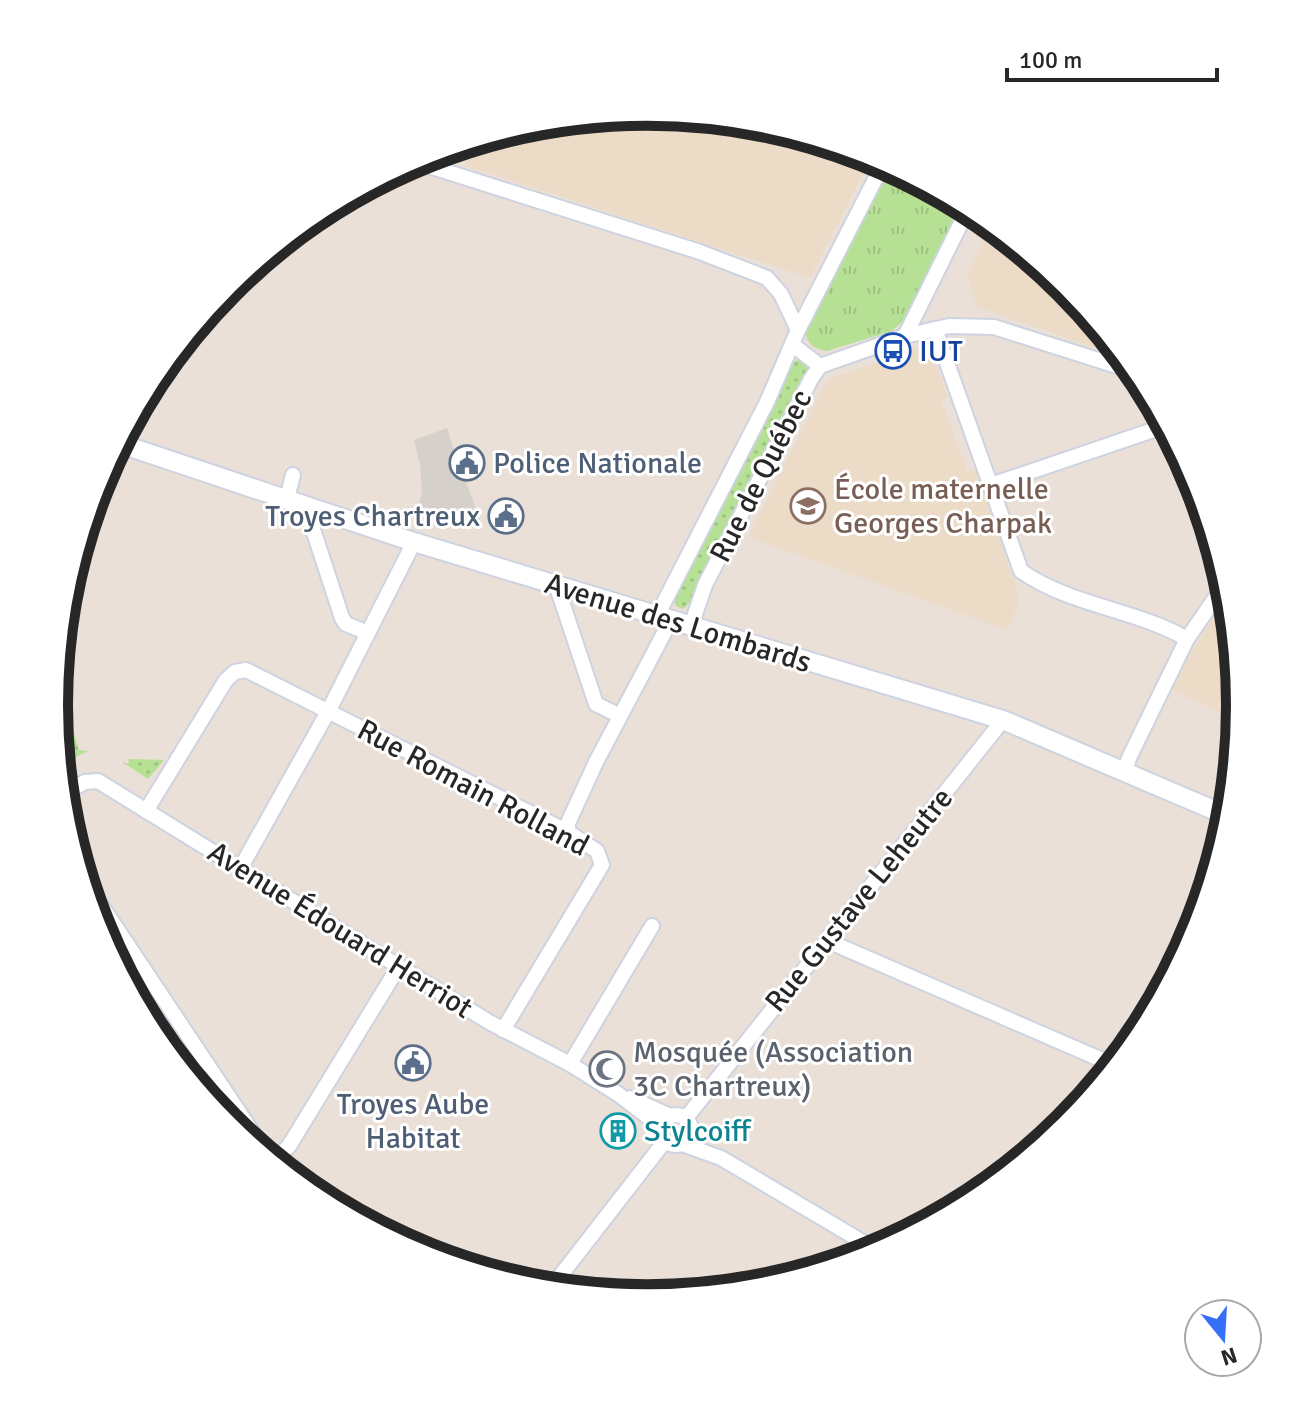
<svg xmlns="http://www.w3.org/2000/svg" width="1295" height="1410" viewBox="0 0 1295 1410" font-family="Signika,sans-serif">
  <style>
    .education { fill: #ecdcc7 }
    .grass { fill: url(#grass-dots) }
    .park { fill: url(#park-tufts) }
    .plaza { fill: #d6d0cb }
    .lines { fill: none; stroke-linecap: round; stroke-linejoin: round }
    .minor-casing { stroke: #ced3e1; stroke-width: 18 }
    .tertiary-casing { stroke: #ced3e1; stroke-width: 22 }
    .minor { stroke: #fff; stroke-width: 14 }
    .tertiary { stroke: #fff; stroke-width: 18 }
    .labels { text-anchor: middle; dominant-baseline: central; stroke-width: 6; stroke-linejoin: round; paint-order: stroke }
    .transit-label { font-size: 30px; fill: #164399; stroke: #fff; text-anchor: start }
    .service-label { font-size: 30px; fill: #4e5e75; stroke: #fff; text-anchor: start }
    .street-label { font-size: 30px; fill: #272727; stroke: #fff }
    .education-label { font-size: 30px; fill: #785e54; stroke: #fff; text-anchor: start }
    .worship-label { font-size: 30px; fill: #5b616d; stroke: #fff; text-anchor: start }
    .culture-label { font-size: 30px; fill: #0d838f; stroke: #fff; text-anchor: start }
    .rim { fill: none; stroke: #272727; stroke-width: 10 }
  </style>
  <defs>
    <pattern id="grass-dots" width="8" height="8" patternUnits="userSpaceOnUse" patternTransform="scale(2)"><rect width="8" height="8" fill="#b6e194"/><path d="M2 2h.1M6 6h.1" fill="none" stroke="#9cc180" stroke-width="1.8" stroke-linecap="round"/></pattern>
    <pattern id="park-tufts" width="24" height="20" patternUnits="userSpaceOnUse" patternTransform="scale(2)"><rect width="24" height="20" fill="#b6e194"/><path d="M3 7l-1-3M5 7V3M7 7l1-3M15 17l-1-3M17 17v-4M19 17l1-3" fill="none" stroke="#9cc180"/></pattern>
  </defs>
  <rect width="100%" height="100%" fill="#eae0d8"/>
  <g class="education">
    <polygon points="648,112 764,123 872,156 810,278 473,168 466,165 460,145 532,123"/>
    <polygon points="992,223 1067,286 1129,360 977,307 967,273"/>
    <polygon points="926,346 931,352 948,397 941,400 964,463 967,472 976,470 1020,600 1007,630 748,537 826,383 835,377"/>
    <polygon points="1230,589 1241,705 1239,721 1170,689"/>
  </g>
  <g class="grass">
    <polygon points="801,359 808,364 807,374 691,601 683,609 676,606 673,597 791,363"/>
    <polygon points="71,722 79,750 88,751 60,765 57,740 70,733 65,724"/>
    <polygon points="129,759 131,759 164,760 148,779 122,762 128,764"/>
  </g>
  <path class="park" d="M888,164L965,205L908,317L892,331L827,351C813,349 807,344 805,330Z"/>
  <polygon class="plaza" points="447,428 451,441 480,520 450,513 446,523 417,513 422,491 420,465 414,440"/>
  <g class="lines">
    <defs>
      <g id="minor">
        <polyline points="413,161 700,252 767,278 781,294 798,330"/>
        <path d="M935,329L1021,571C1071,606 1135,609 1187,639"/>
        <polyline points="905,336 949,326 994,327 1139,373"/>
        <polyline points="793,345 820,366"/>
        <polyline points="991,485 1168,425"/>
        <polyline points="287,498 293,475"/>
        <polyline points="305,505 342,618 346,624 368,633"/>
        <polyline points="557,587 596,704 620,716"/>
        <polyline points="657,616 767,402 798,330 884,162"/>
        <polyline points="691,626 705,585 811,379 820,366 905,336 969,207"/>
        <polyline points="1125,772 1129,758 1187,639 1227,581"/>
        <polyline points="63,794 85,782 98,781 489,1022 570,1064 618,1094 661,1127"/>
        <polyline points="146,811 226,680 235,672 246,670 568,832 597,851 602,865 503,1030"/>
        <polyline points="568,832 568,823 596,762 671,620"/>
        <polyline points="240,869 329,710 414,542"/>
        <polyline points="83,878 271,1160"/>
        <polyline points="828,937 837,945 1116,1066"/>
        <polyline points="570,1064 652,926"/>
        <polyline points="630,1098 670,1116"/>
        <circle cx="676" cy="1130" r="15"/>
        <polyline points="686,1118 1003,720"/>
        <polyline points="682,1144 721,1158 878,1251"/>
        <polyline points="273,1161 289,1146 399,966"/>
        <polyline points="550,1289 665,1141"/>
      </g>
      <polyline id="tertiary" points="118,443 414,542 1003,720 1230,817"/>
    </defs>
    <use href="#minor" class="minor-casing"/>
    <use href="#tertiary" class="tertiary-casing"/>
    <use href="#minor" class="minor"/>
    <use href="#tertiary" class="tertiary"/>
  </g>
  <defs>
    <symbol id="bus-ring" viewBox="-11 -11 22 22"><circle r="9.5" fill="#fff" stroke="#1a4fb4" stroke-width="1.5"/><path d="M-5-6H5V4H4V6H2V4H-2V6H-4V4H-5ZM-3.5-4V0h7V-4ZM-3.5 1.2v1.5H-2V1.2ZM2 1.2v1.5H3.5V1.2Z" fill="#1a4fb4"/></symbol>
    <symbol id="civic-ring" viewBox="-11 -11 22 22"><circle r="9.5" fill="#fff" stroke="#5c6f8a" stroke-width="1.5"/><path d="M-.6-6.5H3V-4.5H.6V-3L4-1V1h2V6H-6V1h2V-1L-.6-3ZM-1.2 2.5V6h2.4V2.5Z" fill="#5c6f8a"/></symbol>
    <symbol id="school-ring" viewBox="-11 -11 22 22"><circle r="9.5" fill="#fff" stroke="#8d6e63" stroke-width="1.5"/><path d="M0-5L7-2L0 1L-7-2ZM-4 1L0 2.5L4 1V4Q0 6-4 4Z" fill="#8d6e63"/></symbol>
    <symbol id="mosque-ring" viewBox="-11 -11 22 22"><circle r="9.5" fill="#fff" stroke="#6b7280" stroke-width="1.5"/><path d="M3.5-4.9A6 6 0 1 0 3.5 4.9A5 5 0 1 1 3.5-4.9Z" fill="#6b7280"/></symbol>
    <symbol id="building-ring" viewBox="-11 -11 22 22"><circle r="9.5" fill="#fff" stroke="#0f9aa8" stroke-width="1.5"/><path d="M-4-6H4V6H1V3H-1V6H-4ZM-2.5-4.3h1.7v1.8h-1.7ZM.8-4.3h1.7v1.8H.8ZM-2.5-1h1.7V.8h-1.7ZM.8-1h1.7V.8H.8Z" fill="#0f9aa8"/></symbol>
  </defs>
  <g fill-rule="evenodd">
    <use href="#bus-ring" x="873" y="331" width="40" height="40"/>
    <use href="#civic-ring" x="447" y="443" width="40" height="40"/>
    <use href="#school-ring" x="788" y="486" width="40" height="40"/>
    <use href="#civic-ring" x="486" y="496" width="40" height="40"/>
    <use href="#civic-ring" x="393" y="1043" width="40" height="40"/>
    <use href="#mosque-ring" x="587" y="1049" width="40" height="40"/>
    <use href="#building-ring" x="598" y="1111" width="40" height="40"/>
  </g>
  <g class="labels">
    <g class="transit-label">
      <text x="919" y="351">IUT</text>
    </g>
    <g class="service-label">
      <text x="493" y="463">Police Nationale</text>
      <text x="480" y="516" text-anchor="end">Troyes Chartreux</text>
      <text x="413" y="1104" text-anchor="middle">Troyes Aube<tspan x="413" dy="34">Habitat</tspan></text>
    </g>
    <g class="street-label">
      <text transform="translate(761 476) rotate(-63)">Rue de Québec</text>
      <text transform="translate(678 623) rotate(17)">Avenue des Lombards</text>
      <text transform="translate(473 788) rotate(28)">Rue Romain Rolland</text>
      <text transform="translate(859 900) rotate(-51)">Rue Gustave Leheutre</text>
      <text transform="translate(340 930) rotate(32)">Avenue Édouard Herriot</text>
    </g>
    <g class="education-label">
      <text x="834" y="489">École maternelle<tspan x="834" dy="34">Georges Charpak</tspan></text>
    </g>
    <g class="worship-label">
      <text x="633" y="1052">Mosquée (Association<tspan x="633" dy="34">3C Chartreux)</tspan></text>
    </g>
    <g class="culture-label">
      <text x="644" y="1131">Stylcoiff</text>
    </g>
  </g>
  <path d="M0 0H1295V1410H0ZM68 705a579 579 0 1 1 1158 0a579 579 0 1 1-1158 0Z" fill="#fff" fill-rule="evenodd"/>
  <path class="rim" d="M68 705a579 579 0 1 1 1158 0a579 579 0 1 1-1158 0Z"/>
  <g transform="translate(1223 1338) rotate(162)"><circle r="38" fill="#ffffff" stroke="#a9a9a9" stroke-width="2"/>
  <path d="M0-6L14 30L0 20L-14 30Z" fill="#366ff9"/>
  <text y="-12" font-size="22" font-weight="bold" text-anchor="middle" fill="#272727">N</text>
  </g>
  <path d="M1007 68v12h210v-12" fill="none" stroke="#272727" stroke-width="4"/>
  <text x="1019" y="68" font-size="24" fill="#272727" stroke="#ffffff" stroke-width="6" paint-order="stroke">100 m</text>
</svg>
